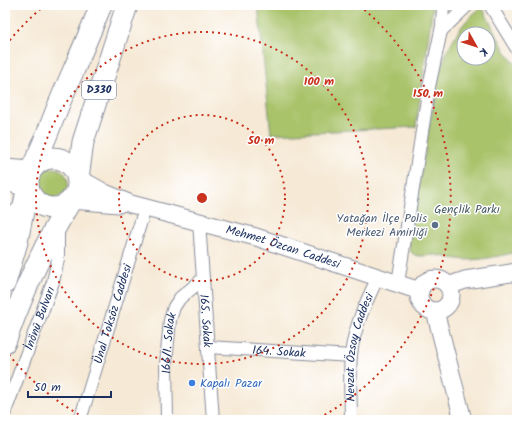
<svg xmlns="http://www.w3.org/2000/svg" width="522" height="425" viewBox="0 0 522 425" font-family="Kalam,sans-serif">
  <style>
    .green { fill: #a9c36a; stroke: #627964; fill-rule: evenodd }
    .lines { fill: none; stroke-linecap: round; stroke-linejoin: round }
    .street-casing { stroke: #888c9a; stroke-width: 14 }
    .secondary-casing { stroke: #888c9a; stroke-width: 19 }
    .highway-casing { stroke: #888c9a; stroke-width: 23 }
    .street { stroke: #fff; stroke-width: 12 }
    .secondary { stroke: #fff; stroke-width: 17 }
    .highway { stroke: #fff; stroke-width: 21 }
    .ring { fill: none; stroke: #c8321e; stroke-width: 2; stroke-dasharray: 2 4 }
    .service-dot { fill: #5c6f8a; stroke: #fff; stroke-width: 1.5 }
    .shop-dot { fill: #3f7fe0; stroke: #fff; stroke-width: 1.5 }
    .labels { text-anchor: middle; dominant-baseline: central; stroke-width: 3; stroke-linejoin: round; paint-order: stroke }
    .shield { fill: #fff; stroke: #5f6d8e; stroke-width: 1 }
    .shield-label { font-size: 11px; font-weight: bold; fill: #1b2f5e }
    .park-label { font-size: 12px; fill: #465b62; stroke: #fff }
    .service-label { font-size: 12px; fill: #4e5e75; stroke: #fff; text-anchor: end }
    .street-label { font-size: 12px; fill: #1b2f5e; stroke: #fff }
    .shop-label { font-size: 12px; fill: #366cbe; stroke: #fff; text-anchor: start }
    .centre { fill: #c8321e; stroke: #fff; stroke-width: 2 }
    .ring-label { font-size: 12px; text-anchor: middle; font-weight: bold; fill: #c8321e; stroke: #fff; stroke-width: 3; stroke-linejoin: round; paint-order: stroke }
  </style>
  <rect width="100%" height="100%" fill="#fff"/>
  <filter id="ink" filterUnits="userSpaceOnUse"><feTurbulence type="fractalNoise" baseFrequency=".025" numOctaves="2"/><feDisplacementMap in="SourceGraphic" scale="8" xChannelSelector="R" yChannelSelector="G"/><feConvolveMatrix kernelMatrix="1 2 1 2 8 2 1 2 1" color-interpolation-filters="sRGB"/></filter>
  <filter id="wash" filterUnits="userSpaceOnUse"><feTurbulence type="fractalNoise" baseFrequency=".012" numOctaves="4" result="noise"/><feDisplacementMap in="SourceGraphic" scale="16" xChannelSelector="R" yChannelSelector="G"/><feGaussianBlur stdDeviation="0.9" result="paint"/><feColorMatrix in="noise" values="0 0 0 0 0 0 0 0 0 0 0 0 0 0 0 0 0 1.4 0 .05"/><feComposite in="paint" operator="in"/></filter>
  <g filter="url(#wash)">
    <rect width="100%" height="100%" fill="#f6e9d5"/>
    <g class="green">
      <polygon points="258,5 433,5 416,127 271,134"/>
      <path d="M482,7L505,51L517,66V252C498,256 477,262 458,259C450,258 443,256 436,255C426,255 417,259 410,251L409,242L438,77C446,50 458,24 482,7ZM464,34H488V58H464Z"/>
      <circle cx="53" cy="183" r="15"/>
    </g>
  </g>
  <g filter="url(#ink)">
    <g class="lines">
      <defs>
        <g id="street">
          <polyline points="490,5 517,49"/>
          <polyline points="441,31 468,5"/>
          <path id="s1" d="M199,222L213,420"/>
          <polyline points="5,226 11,215 22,204"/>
          <polyline points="398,283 429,87 442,26 443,5"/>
          <path id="s2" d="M208,347L351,356"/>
          <path id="s3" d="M5,412L53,282L58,259V228"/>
          <path id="s4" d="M80,420L145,208"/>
          <path id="s5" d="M167,420L166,364L170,320L174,307L180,298L203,279"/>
          <path id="s6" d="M351,420C351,399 349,376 351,355C354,327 366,302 378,277"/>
        </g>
        <g id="secondary">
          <polyline points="5,168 31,170"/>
          <path id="s7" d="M78,178L105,193L131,204L256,237L420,291"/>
          <polyline points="5,180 16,185 28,185"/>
          <polyline points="71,200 119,204"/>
          <circle cx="435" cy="295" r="16"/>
          <polyline points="448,286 465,280 517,272"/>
          <polyline points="435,311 463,420"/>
        </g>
        <g id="highway">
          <circle cx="53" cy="183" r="25"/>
          <path d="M31,170C42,149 50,126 59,104C73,71 88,38 101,5"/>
          <polyline points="78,178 83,142 127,5"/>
          <polyline points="5,283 17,242 28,185"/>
          <path d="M5,342C23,292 44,245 71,200"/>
        </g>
      </defs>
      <use href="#street" class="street-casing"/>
      <use href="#secondary" class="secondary-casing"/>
      <use href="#highway" class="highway-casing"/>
      <use href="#street" class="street"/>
      <use href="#secondary" class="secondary"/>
      <use href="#highway" class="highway"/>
    </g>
  </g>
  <g class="ring">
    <circle cx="202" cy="198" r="83"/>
    <circle cx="202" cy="198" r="166"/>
    <path d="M89 420A249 249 0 0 1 6 351M6 45A249 249 0 0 1 44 6M360 6A249 249 0 0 1 315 420"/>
  </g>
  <circle class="service-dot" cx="435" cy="225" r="4"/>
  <circle class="shop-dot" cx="192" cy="383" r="4"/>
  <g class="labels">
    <rect class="shield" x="82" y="81" width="34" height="18" rx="3"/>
    <g class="shield-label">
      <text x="99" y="90">D330</text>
    </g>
    <g class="park-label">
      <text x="467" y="209">Gençlik Parkı</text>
    </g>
    <g class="service-label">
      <text x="427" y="218">Yatağan İlçe Polis<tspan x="427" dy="14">Merkezi Amirliği</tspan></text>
    </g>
    <g class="street-label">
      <text stroke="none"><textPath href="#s7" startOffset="217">Mehmet Özcan Caddesi</textPath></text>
      <text stroke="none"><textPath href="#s4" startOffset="111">Ünal Toksöz Caddesi</textPath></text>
      <text stroke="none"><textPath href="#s3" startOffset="100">İnönü Bulvarı</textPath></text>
      <text stroke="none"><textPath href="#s1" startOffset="99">165. Sokak</textPath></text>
      <text stroke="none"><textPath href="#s5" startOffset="77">166/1. Sokak</textPath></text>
      <text stroke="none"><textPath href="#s6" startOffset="74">Nevzat Özsoy Caddesi</textPath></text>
      <text stroke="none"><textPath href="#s2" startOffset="71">164. Sokak</textPath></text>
    </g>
    <g class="shop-label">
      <text x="200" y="383">Kapalı Pazar</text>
    </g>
  </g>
  <circle cx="202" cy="198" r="6" class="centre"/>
  <g class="ring-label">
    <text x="319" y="85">100 m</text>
    <text x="428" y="97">150 m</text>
    <text x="261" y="144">50 m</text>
  </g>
  <rect width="522" height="425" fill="none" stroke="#fff" stroke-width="20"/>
  <g transform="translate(476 46) rotate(129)"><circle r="19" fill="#ffffff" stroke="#a4acbf"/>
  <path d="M0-3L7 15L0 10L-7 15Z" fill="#c8321e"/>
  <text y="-6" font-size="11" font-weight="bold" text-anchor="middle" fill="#1b2f5e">K</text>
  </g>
  <path d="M28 391v6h83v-6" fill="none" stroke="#1b2f5e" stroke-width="2"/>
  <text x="34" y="391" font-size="12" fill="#1b2f5e" stroke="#ffffff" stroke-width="3" paint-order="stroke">50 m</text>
</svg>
